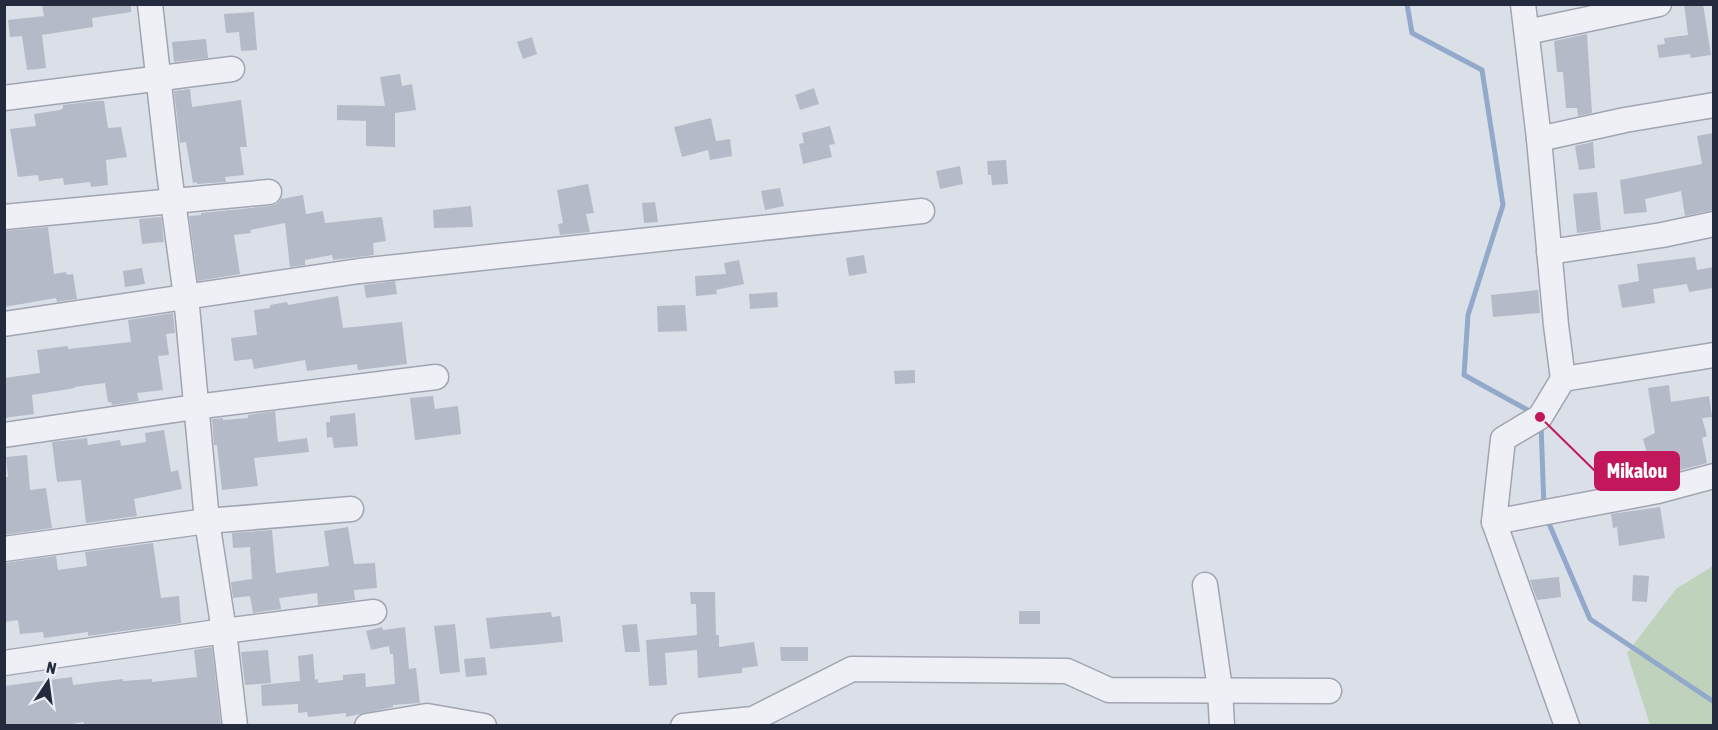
<svg xmlns="http://www.w3.org/2000/svg" width="1718" height="730" viewBox="0 0 1718 730" font-family="'Asap Condensed',sans-serif">
  <style>
    .green { fill: #bfd2bc }
    .lines { fill: none; stroke-linecap: round; stroke-linejoin: round }
    .stream { stroke: #92a9cb; stroke-width: 5 }
    .building { fill: #b5bac8 }
    .minor-casing { stroke: #a0a5b1; stroke-width: 27 }
    .minor { stroke: #eef0f5; stroke-width: 24 }
    .leader { fill: none; stroke: #c2185b; stroke-width: 2 }
    .callout-dot { fill: #c2185b; stroke: #ebeef5; stroke-width: 2 }
    .callout { fill: #c2185b; stroke: #c2185b; stroke-width: 2 }
    .callout-label { font-size: 20px; text-anchor: middle; font-weight: bold; fill: #fff }
  </style>
  <rect width="100%" height="100%" fill="#dbdfe7"/>
  <polygon class="green" points="1713,566 1713,725 1650,725 1627,653 1676,589"/>
  <g class="lines">
    <g class="stream">
      <polyline points="1407,4 1412,33 1482,70 1503,205 1468,315 1464,375 1533,413"/>
      <polyline points="1541,424 1544,508"/>
      <polyline points="1547,519 1590,619 1714,702"/>
    </g>
  </g>
  <g class="building">
    <polygon points="42,4 131,4 131,12 92,18 93,27 42,35 46,68 27,70 22,36 10,37 8,20 44,16"/>
    <polygon points="1684,4 1703,4 1711,55 1691,58 1690,54 1659,58 1657,45 1665,44 1664,38 1688,35"/>
    <polygon points="254,12 257,50 241,51 239,32 226,33 224,14"/>
    <polygon points="1587,34 1592,113 1578,116 1577,108 1566,108 1563,72 1557,72 1554,41"/>
    <polygon points="532,37 537,54 523,59 517,42"/>
    <polygon points="206,39 208,58 174,62 172,42"/>
    <polygon points="400,74 402,86 412,84 416,110 395,113 395,147 366,146 366,121 337,120 337,105 385,106 380,77"/>
    <polygon points="814,88 819,104 800,110 795,95"/>
    <polygon points="190,89 192,107 241,100 247,147 240,147 244,175 225,177 226,182 197,184 197,182 193,183 186,142 180,143 174,91"/>
    <polygon points="96,101 104,101 108,128 121,127 127,157 106,160 108,185 91,187 90,182 64,185 63,178 39,181 38,175 18,177 10,129 36,126 34,114 60,110 63,108 63,105"/>
    <polygon points="711,118 716,141 730,139 732,156 710,160 708,150 682,157 674,127"/>
    <polygon points="830,126 835,144 829,145 832,157 803,164 799,144 804,143 802,133"/>
    <polygon points="1713,133 1713,210 1685,216 1681,191 1645,199 1647,212 1624,214 1620,180 1702,164 1697,136"/>
    <polygon points="1593,142 1595,168 1579,170 1575,146"/>
    <polygon points="1006,160 1008,184 992,185 991,175 988,175 987,161"/>
    <polygon points="960,166 963,184 940,189 936,171"/>
    <polygon points="588,184 594,213 586,214 590,232 560,235 558,224 563,223 557,190"/>
    <polygon points="780,188 784,206 765,210 761,191"/>
    <polygon points="1597,192 1601,230 1577,233 1573,194"/>
    <polygon points="303,195 306,214 323,211 325,223 382,217 386,241 373,243 374,255 333,260 332,255 305,260 305,265 290,267 285,223 250,230 251,233 234,235 240,274 198,281 189,216 201,215 201,213 270,206 277,204 281,199"/>
    <polygon points="655,202 658,222 644,223 642,203"/>
    <polygon points="471,206 473,227 434,228 433,210"/>
    <polygon points="161,217 164,242 142,244 139,219"/>
    <polygon points="48,227 54,274 66,272 67,275 73,274 77,299 57,302 56,298 4,307 4,231"/>
    <polygon points="864,255 867,273 849,276 846,258"/>
    <polygon points="1695,257 1697,270 1713,267 1713,288 1689,292 1687,284 1653,289 1655,303 1622,308 1618,285 1639,281 1637,264"/>
    <polygon points="739,260 744,284 716,290 717,294 696,296 695,276 726,274 724,263"/>
    <polygon points="142,268 145,284 125,287 123,271"/>
    <polygon points="395,281 397,294 366,298 364,285"/>
    <polygon points="1538,290 1540,313 1493,317 1491,295"/>
    <polygon points="777,292 778,307 750,309 749,294"/>
    <polygon points="338,296 343,328 402,322 407,364 358,370 357,364 307,371 305,360 254,369 252,359 234,361 231,338 257,335 254,310 270,308 270,305 287,302 288,305"/>
    <polygon points="685,305 687,331 658,332 657,306"/>
    <polygon points="173,313 175,333 166,334 169,355 158,356 163,390 137,393 139,401 112,405 111,402 108,402 105,383 74,387 75,388 32,395 34,414 4,418 4,378 40,373 37,350 68,346 68,349 131,342 128,320"/>
    <polygon points="915,370 915,383 895,384 894,371"/>
    <polygon points="1669,385 1671,402 1709,396 1712,417 1702,418 1707,436 1702,438 1707,463 1658,476 1657,474 1653,475 1643,439 1655,433 1648,388"/>
    <polygon points="433,396 435,409 458,406 461,434 415,440 410,398"/>
    <polygon points="275,411 278,442 307,438 309,452 254,458 258,486 222,490 217,445 214,445 212,419 223,418 223,420 248,418 248,415"/>
    <polygon points="355,413 358,446 334,448 332,437 327,438 326,422 330,422 330,416"/>
    <polygon points="164,430 171,472 178,470 182,489 134,499 137,516 86,523 81,480 57,482 52,442 87,438 88,445 120,440 121,446 146,442 145,433"/>
    <polygon points="27,455 30,490 46,488 52,528 4,535 4,477 8,477 6,457"/>
    <polygon points="1660,507 1665,538 1619,546 1617,527 1613,528 1611,514"/>
    <polygon points="348,527 354,564 375,563 377,588 354,590 355,600 318,605 317,593 279,598 281,609 253,613 250,596 233,598 231,582 252,579 250,547 233,548 232,533 272,530 276,573 329,566 324,531"/>
    <polygon points="153,543 161,598 179,596 181,623 88,636 88,632 44,638 43,632 20,634 18,620 4,622 4,563 56,556 58,570 87,566 85,552"/>
    <polygon points="1633,575 1649,576 1647,602 1632,601"/>
    <polygon points="1559,577 1561,597 1537,600 1530,580"/>
    <polygon points="690,592 715,592 716,635 719,635 719,647 754,642 758,666 742,668 742,673 698,678 697,650 665,653 667,685 649,686 646,640 697,635 696,604 691,604"/>
    <rect x="1019" y="611" width="21" height="13"/>
    <polygon points="551,612 552,617 560,616 563,642 490,649 486,618"/>
    <polygon points="455,624 460,672 440,674 434,626"/>
    <polygon points="637,624 640,652 625,652 622,625"/>
    <polygon points="382,627 383,630 405,627 409,669 416,668 420,703 393,705 393,707 346,717 346,713 308,717 307,712 298,713 298,704 262,706 261,685 300,681 298,656 313,654 315,680 318,679 318,683 343,680 343,675 365,673 366,687 395,684 393,654 390,654 389,646 371,650 366,631"/>
    <polygon points="212,647 221,726 84,726 84,722 59,726 5,726 4,686 72,677 73,685 123,679 123,681 152,679 152,682 197,677 194,650"/>
    <polygon points="780,647 808,647 808,661 781,661"/>
    <polygon points="268,650 271,683 245,685 241,652"/>
    <polygon points="485,657 487,675 466,677 464,659"/>
  </g>
  <g class="lines">
    <defs>
      <g id="minor">
        <polyline points="150,4 169,172 186,296 207,521 224,631 235,726"/>
        <polyline points="1523,4 1539,139 1556,325 1563,379 1540,417 1503,439 1494,522 1567,726"/>
        <polyline points="1527,32 1659,4"/>
        <polyline points="4,98 232,69"/>
        <polyline points="1539,139 1625,120 1714,105"/>
        <polyline points="4,217 269,192"/>
        <polyline points="1549,252 1662,235 1714,224"/>
        <polyline points="4,324 359,271 922,211"/>
        <polyline points="1563,379 1714,355"/>
        <polyline points="4,435 195,407 436,377"/>
        <polyline points="1494,522 1658,491 1714,476"/>
        <polyline points="4,549 207,521 351,509"/>
        <polyline points="1205,585 1220,689 1222,726"/>
        <polyline points="4,663 224,631 374,612"/>
        <polyline points="367,726 427,716 484,726"/>
        <polyline points="683,726 753,719 852,669 1067,671 1109,690 1329,691"/>
      </g>
    </defs>
    <use href="#minor" class="minor-casing"/>
    <use href="#minor" class="minor"/>
  </g>
  <path class="leader" d="M1540 417L1595 471"/>
  <circle class="callout-dot" cx="1540" cy="417" r="6"/>
  <rect class="callout" x="1595" y="452" width="84" height="38" rx="6"/>
  <g class="callout-label">
    <text x="1637" y="478">Mikalou</text>
  </g>
  <rect width="1718" height="730" fill="none" stroke="#242b3f" stroke-width="12"/>
  <g transform="translate(48 682) rotate(13)" stroke="#ebeef5" stroke-width="4.5" paint-order="stroke">
  <path d="M0-4.5L10 22L0 15L-10 22Z" fill="#242b3f"/>
  <text y="-9" font-size="16" font-weight="bold" text-anchor="middle" fill="#242b3f">N</text>
  </g>
</svg>
